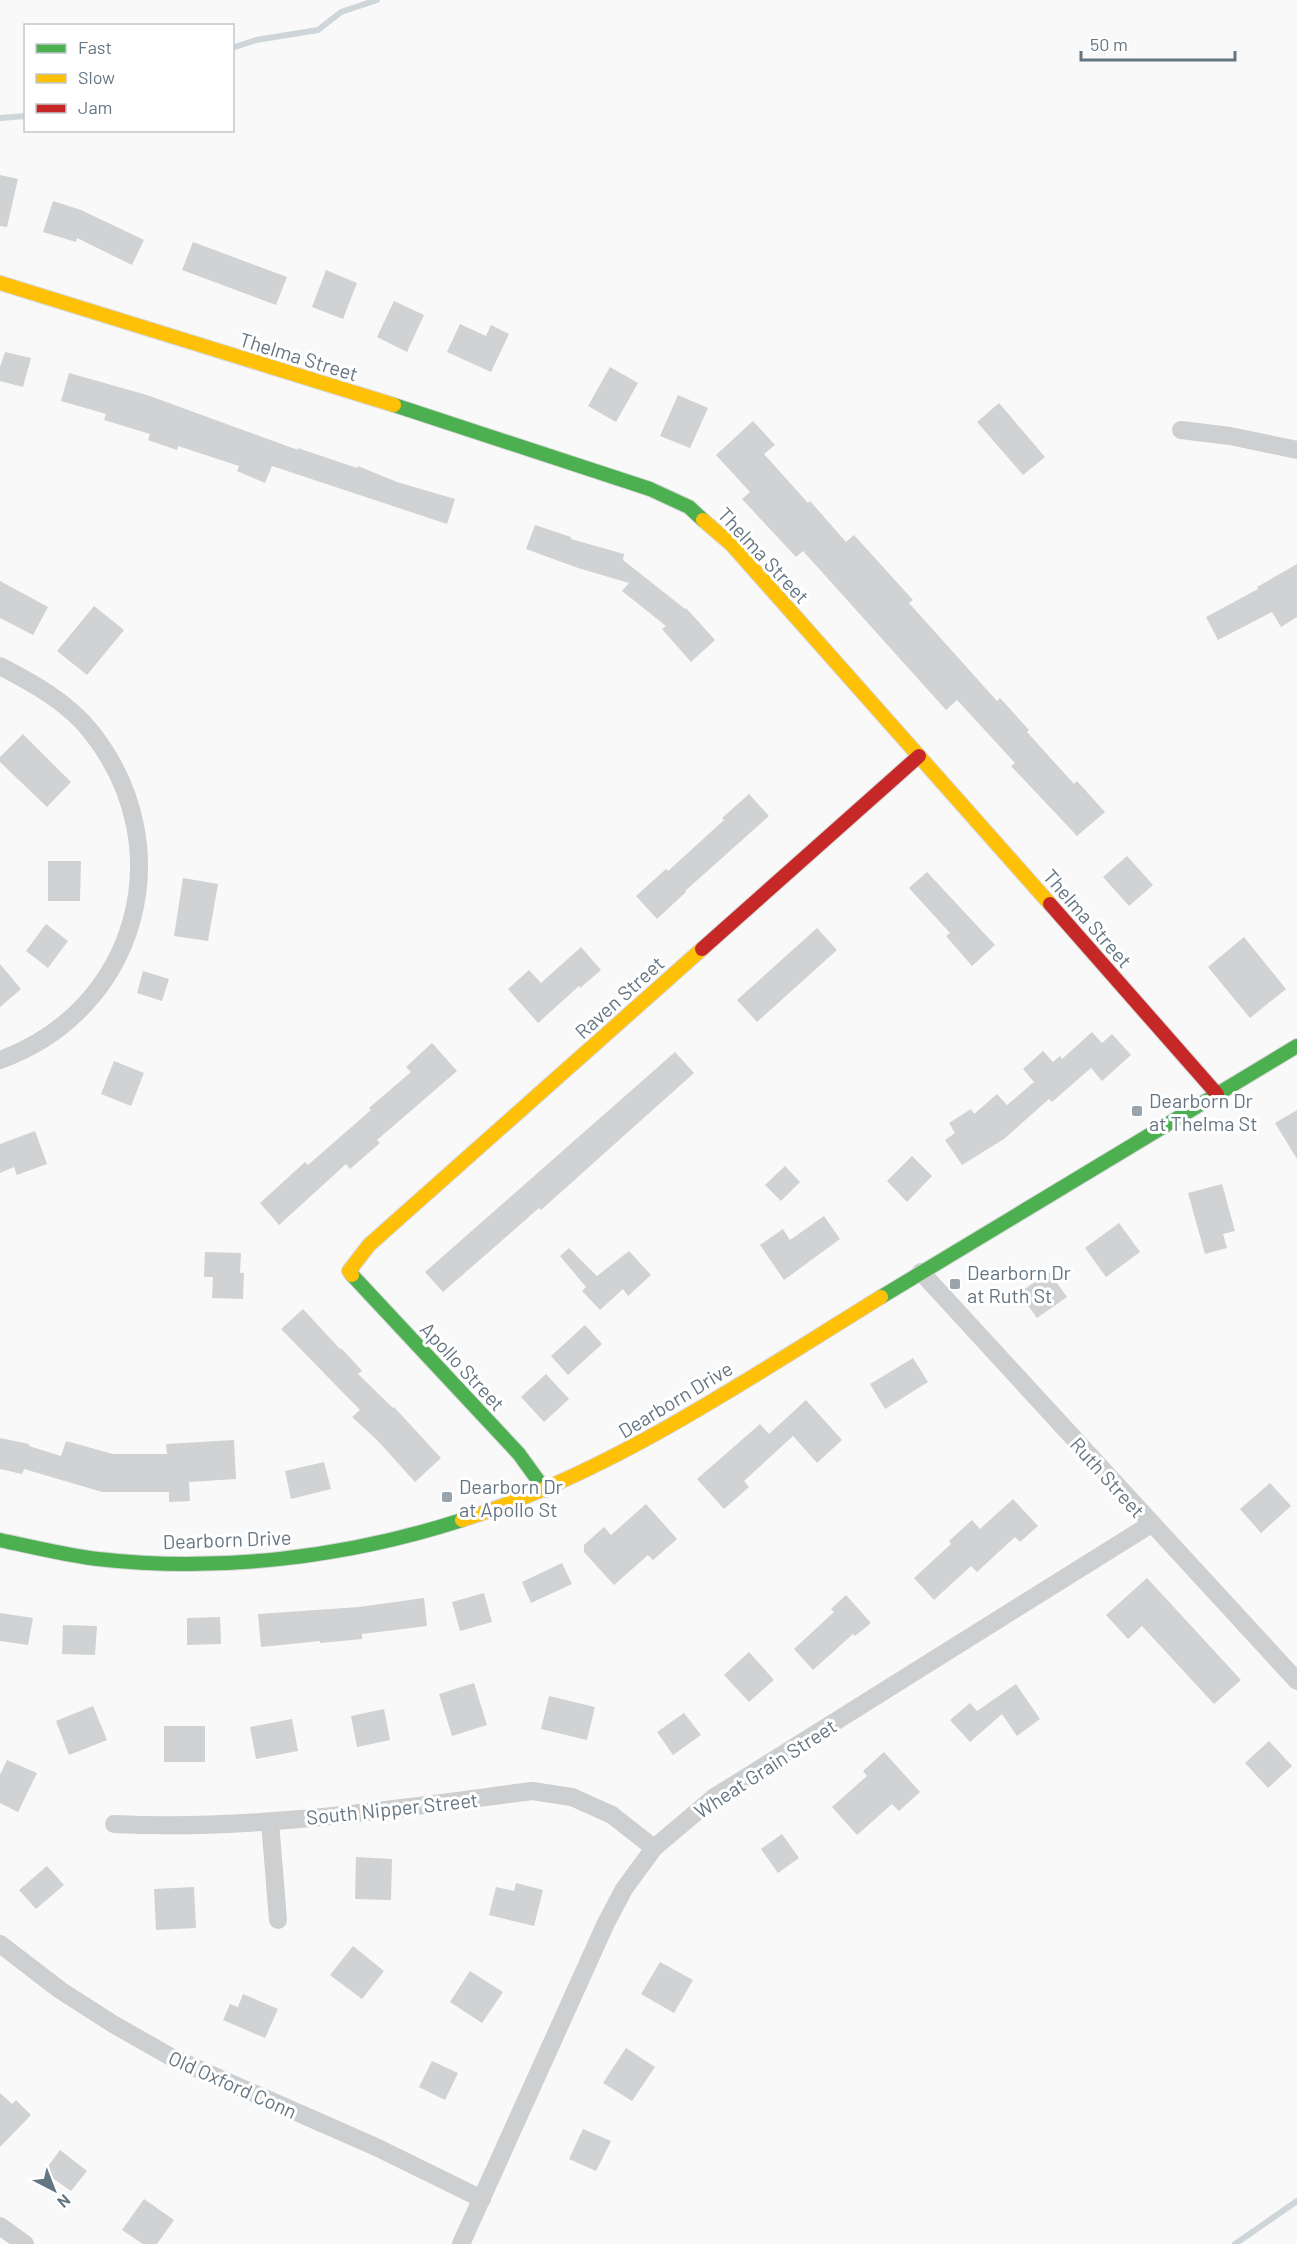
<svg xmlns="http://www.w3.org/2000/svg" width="1297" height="2244" viewBox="0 0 1297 2244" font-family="Barlow,sans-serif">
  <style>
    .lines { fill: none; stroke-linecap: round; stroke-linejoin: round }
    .stream { stroke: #ced6d9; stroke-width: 6 }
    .building { fill: #d0d2d3 }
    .fast-casing { stroke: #d5d6d7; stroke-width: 16 }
    .slow-casing { stroke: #d5d6d7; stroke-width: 16 }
    .jam-casing { stroke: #d5d6d7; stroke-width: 16 }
    .street { stroke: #cecfd0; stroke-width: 18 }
    .fast { stroke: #4caf50; stroke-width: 14 }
    .slow { stroke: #ffc107; stroke-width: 14 }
    .jam { stroke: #c62828; stroke-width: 14 }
    .poi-dot { fill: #99a4ac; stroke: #fff; stroke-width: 2 }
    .labels { text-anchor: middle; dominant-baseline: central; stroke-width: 6; stroke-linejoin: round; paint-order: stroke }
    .street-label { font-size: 20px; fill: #657683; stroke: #fff }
    .poi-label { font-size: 20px; fill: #657683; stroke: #fff; text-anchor: start }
  </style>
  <rect width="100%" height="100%" fill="#f9f9f9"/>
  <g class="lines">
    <g class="stream">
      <polyline points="232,48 256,40 318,30 341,12 377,0"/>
      <polyline points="0,118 26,116"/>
      <polyline points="1235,2244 1297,2201"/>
    </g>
  </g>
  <g class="building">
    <polygon points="0,175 18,179 7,227 0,226"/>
    <polygon points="53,201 81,210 144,240 132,265 77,238 76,242 43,232"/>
    <polygon points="193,242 287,277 276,305 182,270"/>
    <polygon points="326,270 357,283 343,319 312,307"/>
    <polygon points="394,301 424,315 407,352 377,337"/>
    <polygon points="460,324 486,336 491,325 509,334 491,372 447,352"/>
    <polygon points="5,352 31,358 23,387 0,381 0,367"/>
    <polygon points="610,367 638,383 616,422 588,406"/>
    <polygon points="69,373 147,395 298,450 298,448 357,468 358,466 397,482 455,499 447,524 272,466 265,483 237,471 239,466 178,446 177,450 148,440 150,434 104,420 106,414 61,401"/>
    <polygon points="678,395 708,408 690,448 660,436"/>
    <polygon points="999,403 1045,457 1023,475 977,422"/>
    <polygon points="753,421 775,445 764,454 808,503 810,501 846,542 854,535 913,600 909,603 997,701 1000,698 1029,730 1027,732 1074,784 1077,781 1105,812 1077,836 1011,766 1015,763 957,700 946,710 803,551 796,557 742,499 750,492 716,455"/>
    <polygon points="535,525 571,537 571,539 624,554 623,560 685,609 686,608 715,640 691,662 662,629 666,626 622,591 629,583 578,568 526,549"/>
    <polygon points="1297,564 1297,617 1281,627 1272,612 1218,640 1206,617 1258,589 1257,587"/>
    <polygon points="0,581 48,607 33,635 0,618"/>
    <polygon points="94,606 124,630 87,675 57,651"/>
    <polygon points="23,734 71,782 47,807 0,762 0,757"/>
    <polygon points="749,794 769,816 685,891 686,892 657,919 636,896 666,869 668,871 724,820 722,818"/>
    <polygon points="1127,856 1153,885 1129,906 1103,877"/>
    <polygon points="48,861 81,861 80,901 48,901"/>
    <polygon points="927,872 995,945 972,966 946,936 950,933 909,888"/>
    <polygon points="183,878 218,884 208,941 174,936"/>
    <polygon points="46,924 68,941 48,968 26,951"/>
    <polygon points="817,928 837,950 757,1022 737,1000"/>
    <polygon points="1244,937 1286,989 1250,1018 1208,967"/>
    <polygon points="581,947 601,970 580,988 579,986 538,1023 508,989 529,970 541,983"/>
    <polygon points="0,964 21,989 0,1007"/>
    <polygon points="143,971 169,979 162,1001 137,993"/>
    <polygon points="1092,1032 1102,1043 1112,1034 1131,1055 1102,1081 1091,1068 1052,1102 1049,1099 1004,1139 962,1165 945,1140 955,1133 949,1123 971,1109 974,1114 997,1094 1007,1105 1034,1082 1023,1069 1043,1051 1053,1062 1060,1056 1062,1059"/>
    <polygon points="432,1043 457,1071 377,1140 380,1143 350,1169 346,1164 279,1225 260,1203 305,1162 308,1165 371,1110 369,1108 411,1072 406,1067"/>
    <polygon points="675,1052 694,1073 541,1210 539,1208 443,1292 425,1272"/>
    <polygon points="114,1061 144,1073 131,1106 101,1094"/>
    <polygon points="1297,1110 1297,1159 1275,1123"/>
    <polygon points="35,1131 47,1164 17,1175 14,1167 0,1173 0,1144"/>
    <polygon points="912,1156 932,1176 907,1202 887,1181"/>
    <polygon points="785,1166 800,1182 781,1201 765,1185"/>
    <polygon points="1222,1184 1235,1231 1223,1234 1227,1248 1205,1254 1188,1193"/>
    <polygon points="824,1216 840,1239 784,1280 760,1245 783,1229 790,1240"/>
    <polygon points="1119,1223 1140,1252 1106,1277 1085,1248"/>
    <polygon points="569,1248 597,1276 629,1251 651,1275 628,1296 623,1289 600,1310 582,1291 586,1287 560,1256"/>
    <polygon points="205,1252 241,1253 240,1273 244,1273 243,1299 212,1298 213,1277 204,1277"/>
    <polygon points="1049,1272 1067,1297 1037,1318 1019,1293"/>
    <polygon points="303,1309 340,1349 341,1348 355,1363 362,1371 358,1374 393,1408 394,1407 441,1458 415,1482 378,1441 352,1417 360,1410 281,1329"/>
    <polygon points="585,1325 602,1344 568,1375 551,1356"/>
    <polygon points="913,1358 928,1382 885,1409 870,1384"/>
    <polygon points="546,1374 569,1399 544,1422 521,1397"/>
    <polygon points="806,1400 842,1440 817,1463 793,1436 744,1481 749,1487 724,1509 697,1479 760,1424 769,1434"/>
    <polygon points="0,1438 29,1444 29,1446 61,1456 66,1441 113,1454 167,1454 166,1444 234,1440 236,1479 189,1482 190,1501 169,1502 169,1492 102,1492 24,1469 22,1474 0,1469"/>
    <polygon points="324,1462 331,1489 291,1499 285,1471"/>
    <polygon points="1270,1483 1291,1506 1261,1533 1240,1509"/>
    <polygon points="1013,1499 1038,1526 1020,1542 1015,1537 977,1572 971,1566 934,1600 914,1578 951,1544 949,1541 972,1520 980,1529"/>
    <polygon points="646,1504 677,1539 653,1560 648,1555 614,1585 584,1552 584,1545 604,1527 611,1535"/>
    <polygon points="562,1563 572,1584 531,1603 522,1582"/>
    <polygon points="1147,1578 1241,1680 1214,1704 1142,1626 1128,1639 1106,1615"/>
    <polygon points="484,1593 492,1622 460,1631 452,1602"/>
    <polygon points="846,1595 871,1623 855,1636 853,1634 813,1670 794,1649 834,1612 831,1609"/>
    <polygon points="424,1598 427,1626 362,1634 362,1639 320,1643 320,1641 261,1647 258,1614 359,1607"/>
    <polygon points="0,1613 33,1618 28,1645 0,1641"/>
    <polygon points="220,1617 221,1644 187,1645 187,1618"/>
    <polygon points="63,1625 97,1626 95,1655 62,1654"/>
    <polygon points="749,1652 774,1680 749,1702 724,1675"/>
    <polygon points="474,1683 487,1725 452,1736 439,1694"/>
    <polygon points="1016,1684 1040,1719 1017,1736 1002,1714 970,1742 950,1720 970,1703 977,1711"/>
    <polygon points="549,1696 595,1707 587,1740 541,1729"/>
    <polygon points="93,1706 107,1740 69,1755 56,1721"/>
    <polygon points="384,1709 390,1740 357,1747 351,1716"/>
    <polygon points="684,1713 701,1735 673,1755 657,1732"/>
    <polygon points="292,1719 298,1751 256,1759 250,1727"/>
    <rect x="164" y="1726" width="41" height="36"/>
    <polygon points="1269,1741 1292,1766 1268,1788 1245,1763"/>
    <polygon points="884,1752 920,1792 899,1811 892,1804 857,1835 832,1807 867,1776 863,1771"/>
    <polygon points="7,1760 37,1773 18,1812 0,1803 0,1775"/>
    <polygon points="782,1834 799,1858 778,1873 761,1849"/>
    <polygon points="356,1857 392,1859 391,1900 355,1899"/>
    <polygon points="47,1866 64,1885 36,1909 19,1890"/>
    <polygon points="516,1883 543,1890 534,1926 489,1915 496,1887 514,1891"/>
    <polygon points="194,1887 196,1928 156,1930 154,1889"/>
    <polygon points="353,1946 384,1971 362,1999 330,1975"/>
    <polygon points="660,1962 693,1980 674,2013 641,1994"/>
    <polygon points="470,1971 503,1992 482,2023 450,2002"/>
    <polygon points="243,1994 278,2009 265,2038 223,2020 230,2004 238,2007"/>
    <polygon points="626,2048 655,2067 632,2101 603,2083"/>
    <polygon points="432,2061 458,2073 445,2100 419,2087"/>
    <polygon points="0,2093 12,2104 16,2100 31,2115 0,2147"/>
    <polygon points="583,2129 611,2141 596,2171 569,2159"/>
    <polygon points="60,2150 87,2171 71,2191 44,2172"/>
    <polygon points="144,2199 174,2220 157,2244 143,2244 122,2230"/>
  </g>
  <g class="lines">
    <defs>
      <g id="fast">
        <polyline points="394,405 650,489 689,507 703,520"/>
        <polyline points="352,1275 519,1454 545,1490"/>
        <polyline points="881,1297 1297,1046"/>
        <path d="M0,1540C33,1547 65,1555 98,1559C219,1573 347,1557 462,1520"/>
      </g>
      <g id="slow">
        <polyline points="0,283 394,405"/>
        <polyline points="703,520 732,545 1050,904"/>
        <polyline points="352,1275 349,1271 369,1245 702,949"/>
        <path d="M462,1520C614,1471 746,1380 881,1297"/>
      </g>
      <g id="jam">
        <polyline points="1050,904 1217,1094"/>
        <polyline points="702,949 919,756"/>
      </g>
    </defs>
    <use href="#fast" class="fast-casing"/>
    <use href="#slow" class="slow-casing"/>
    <use href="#jam" class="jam-casing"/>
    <g class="street">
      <polyline points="1181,430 1230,436 1297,450"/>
      <path d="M0,666C33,683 69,703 92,733C182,848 138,1010 0,1060"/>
      <polyline points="921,1272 1297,1681"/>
      <polyline points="270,1822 278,1920"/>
      <path d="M114,1824C253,1831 394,1809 532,1791L572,1797L612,1815L654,1848"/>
      <polyline points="0,1944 60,1990 113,2024 171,2057 376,2147 482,2199"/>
      <polyline points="0,2226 25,2244"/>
      <polyline points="461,2244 606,1923 624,1889 654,1848 713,1798 1151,1524"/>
    </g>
    <use href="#fast" class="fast"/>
    <use href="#slow" class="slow"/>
    <use href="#jam" class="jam"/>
  </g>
  <g class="poi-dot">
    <rect x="1131" y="1105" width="12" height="12" rx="3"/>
    <rect x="949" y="1278" width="12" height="12" rx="3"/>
    <rect x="441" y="1491" width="12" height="12" rx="3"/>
  </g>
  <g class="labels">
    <g class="street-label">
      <text transform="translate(299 356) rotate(17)">Thelma Street</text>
      <text transform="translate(764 555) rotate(47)">Thelma Street</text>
      <text transform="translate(1088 918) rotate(49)">Thelma Street</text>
      <text transform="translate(619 997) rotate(-42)">Raven Street</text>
      <text transform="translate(463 1366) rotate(47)">Apollo Street</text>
      <text transform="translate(675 1399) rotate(-31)">Dearborn Drive</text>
      <text transform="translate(1108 1477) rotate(48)">Ruth Street</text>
      <text transform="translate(227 1539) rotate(-2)">Dearborn Drive</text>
      <text transform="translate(765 1768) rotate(-33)">Wheat Grain Street</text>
      <text transform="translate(392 1808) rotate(-6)">South Nipper Street</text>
      <text transform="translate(233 2084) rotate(24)">Old Oxford Conn</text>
    </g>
    <g class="poi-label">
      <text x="1149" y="1100">Dearborn Dr<tspan x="1149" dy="23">at Thelma St</tspan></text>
      <text x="967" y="1272">Dearborn Dr<tspan x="967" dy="23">at Ruth St</tspan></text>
      <text x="459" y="1486">Dearborn Dr<tspan x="459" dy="23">at Apollo St</tspan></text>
    </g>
  </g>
  <rect x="24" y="24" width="210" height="108" fill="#ffffff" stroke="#c1c8cd" stroke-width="1.5"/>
  <rect x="36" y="44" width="30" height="9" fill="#4caf50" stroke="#c1c8cd" stroke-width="1.5"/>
  <text x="78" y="54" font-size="18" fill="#657683">Fast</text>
  <rect x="36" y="74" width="30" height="9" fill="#ffc107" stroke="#c1c8cd" stroke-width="1.5"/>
  <text x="78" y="84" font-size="18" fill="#657683">Slow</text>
  <rect x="36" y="104" width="30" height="9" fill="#c62828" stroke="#c1c8cd" stroke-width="1.5"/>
  <text x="78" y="114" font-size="18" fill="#657683">Jam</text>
  <g transform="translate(54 2190) rotate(138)" stroke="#ffffff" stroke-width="4.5" paint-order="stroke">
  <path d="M0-4.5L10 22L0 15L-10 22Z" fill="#657683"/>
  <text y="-9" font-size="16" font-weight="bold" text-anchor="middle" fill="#657683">N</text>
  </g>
  <path d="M1081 51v9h154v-9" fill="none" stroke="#657683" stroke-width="3"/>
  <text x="1090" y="51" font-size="18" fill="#657683" stroke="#ffffff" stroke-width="4.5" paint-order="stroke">50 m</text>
</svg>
